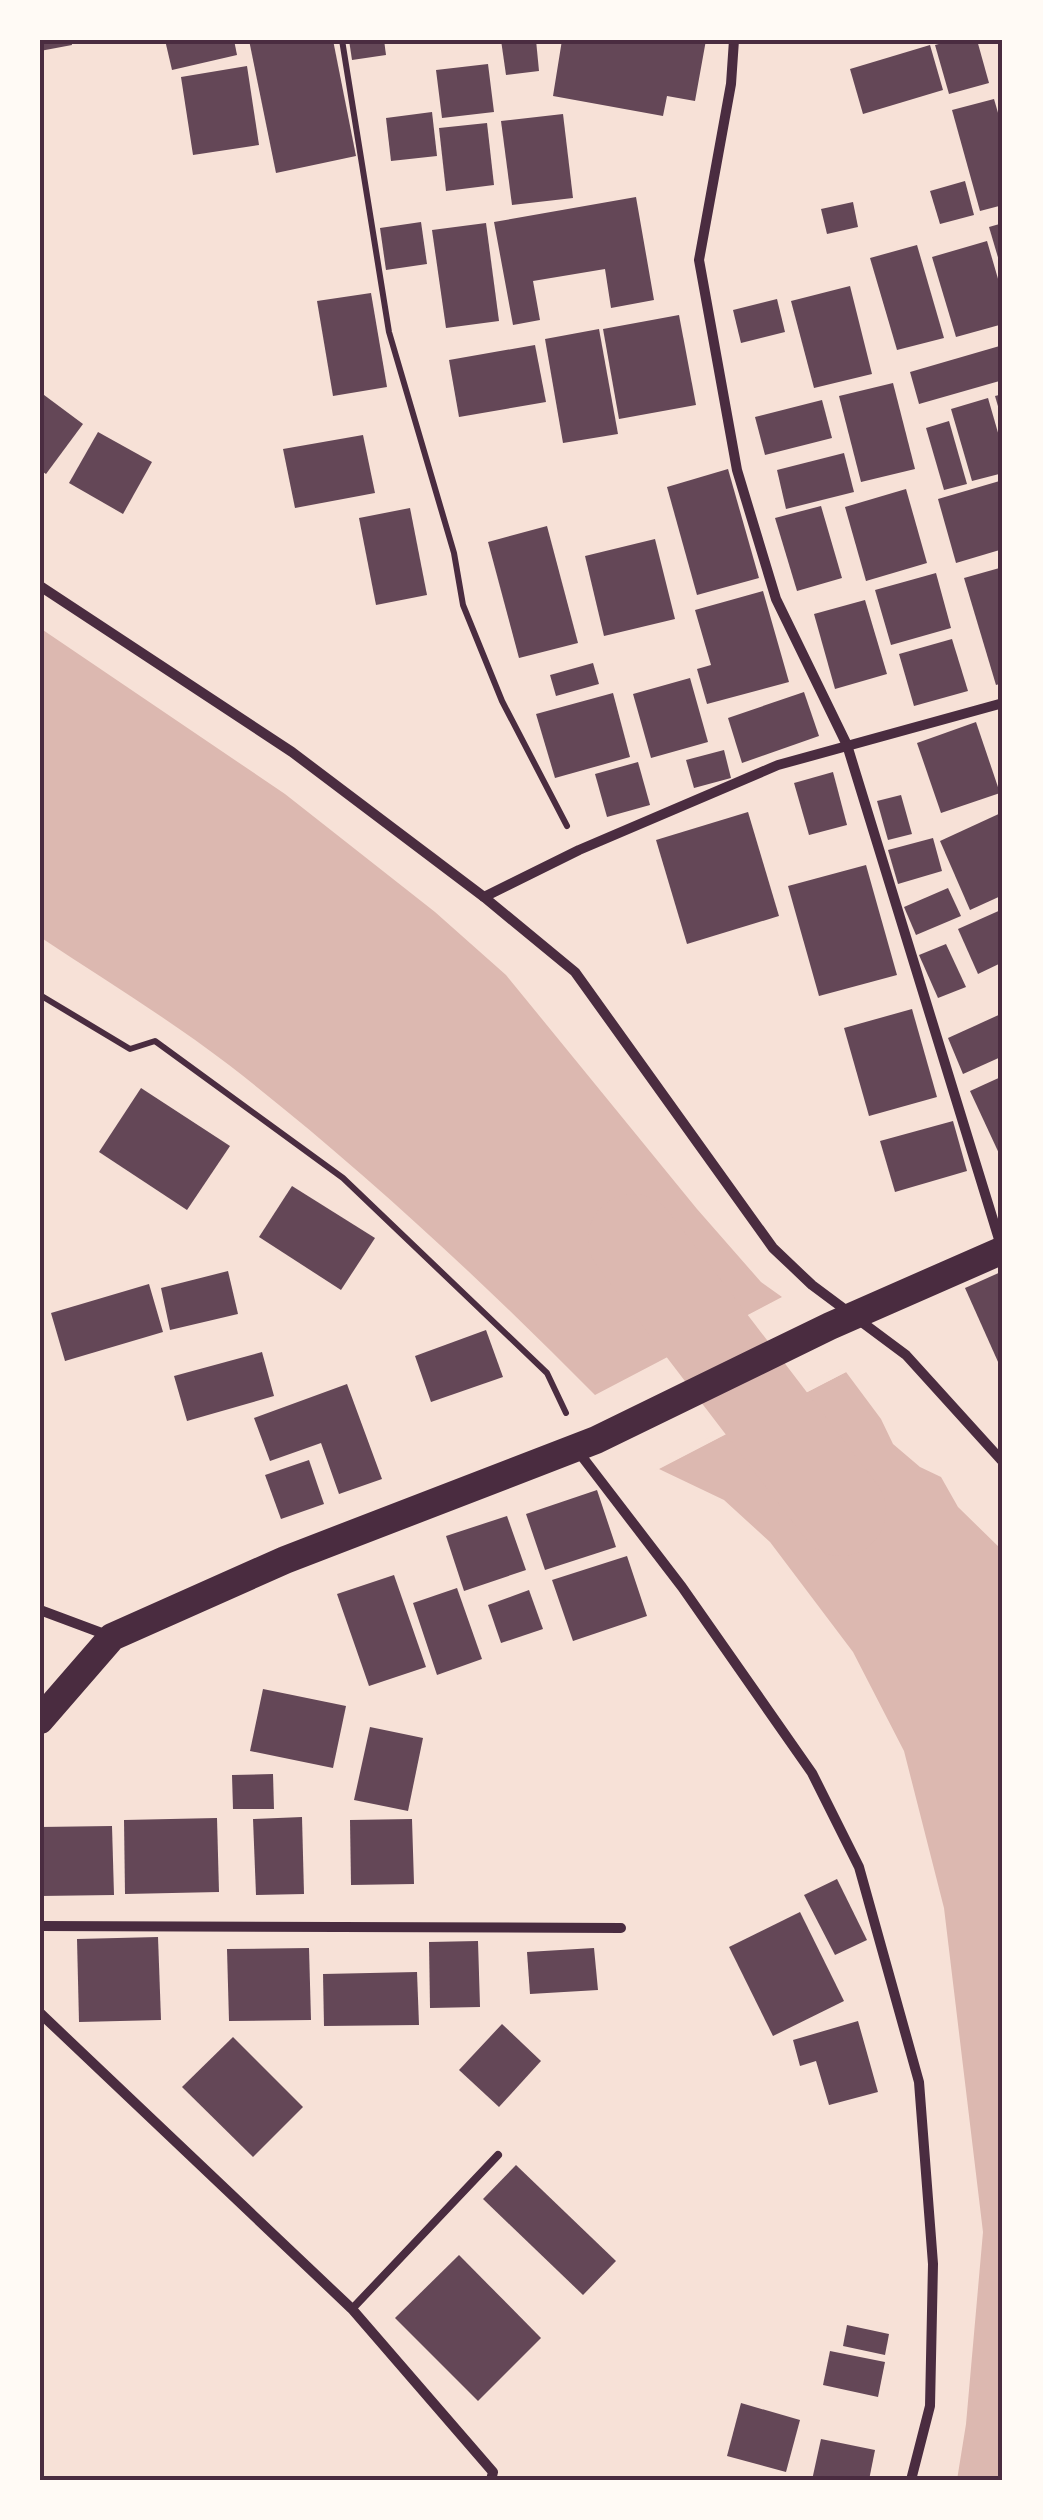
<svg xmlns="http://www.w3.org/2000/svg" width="1043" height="2520" viewBox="0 0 1043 2520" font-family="'Source Sans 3',sans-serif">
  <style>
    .water { fill: #dcb8b0 }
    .pier { fill: #f7e1d7 }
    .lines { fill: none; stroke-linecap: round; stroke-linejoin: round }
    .river { stroke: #dcb8b0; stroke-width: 90 }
    .building { fill: #644757 }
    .path { stroke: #4a2c40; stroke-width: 6 }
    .service { stroke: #4a2c40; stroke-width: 8 }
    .minor { stroke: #4a2c40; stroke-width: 10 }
    .trunk { stroke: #4a2c40; stroke-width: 28 }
    .neatline { fill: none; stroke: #4a2c40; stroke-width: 4 }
  </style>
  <rect width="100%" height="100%" fill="#f7e1d7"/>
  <g class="water">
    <path d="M40,628L285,794L435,912L506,975L697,1209L761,1282L782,1297L595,1395C479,1278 359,1166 229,1065C169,1019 103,979 40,937Z"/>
    <polygon points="846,1372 881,1419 893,1444 920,1467 941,1477 958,1507 1003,1551 1003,2480 957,2480 966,2424 983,2232 944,1908 904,1751 853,1652 770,1542 724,1500 659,1469"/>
  </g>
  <g class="pier">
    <polygon points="787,1295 784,1301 598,1400 591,1398"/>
    <polygon points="843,1368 850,1370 654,1471 656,1465"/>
  </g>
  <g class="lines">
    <polyline class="river" points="633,1239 841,1511"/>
  </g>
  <g class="building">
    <polygon points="40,40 71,40 72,45 40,51"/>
    <polygon points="165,40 234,40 237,55 172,70"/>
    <polygon points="249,40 333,40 356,156 276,173"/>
    <polygon points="349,40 384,40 386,55 352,60"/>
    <polygon points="501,40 536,40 539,71 506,75"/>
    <polygon points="562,40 706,40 695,101 667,96 663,116 553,96"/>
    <polygon points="954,40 977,40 989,83 949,94 935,45"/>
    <polygon points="930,45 943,90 863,114 850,69"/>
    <polygon points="488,64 494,112 442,118 436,70"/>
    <polygon points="247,66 259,145 193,155 181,77"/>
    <polygon points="994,99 1003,130 1003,205 980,211 952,110"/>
    <polygon points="432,112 437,156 391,161 386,118"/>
    <polygon points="563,114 573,198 512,205 501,121"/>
    <polygon points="487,123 494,185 446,191 439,128"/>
    <polygon points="965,181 974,215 940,224 930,191"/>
    <polygon points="636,197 654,300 611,308 605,269 533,281 540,320 513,325 494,222"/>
    <polygon points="853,202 858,227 827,234 821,209"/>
    <polygon points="421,222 427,264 386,270 380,228"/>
    <polygon points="486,223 499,321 446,328 432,230"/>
    <polygon points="1003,223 1003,271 1002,271 989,227"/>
    <polygon points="987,241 1003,296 1003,324 956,337 932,257"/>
    <polygon points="917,245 944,338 897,350 870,258"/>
    <polygon points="850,286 872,374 814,388 791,301"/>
    <polygon points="371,293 387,387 333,396 317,301"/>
    <polygon points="777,299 785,332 741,343 733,310"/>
    <polygon points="679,315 696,405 619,419 603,329"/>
    <polygon points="599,329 618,434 563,443 545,339"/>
    <polygon points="535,345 546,402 459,417 449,360"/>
    <polygon points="1003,345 1003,380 919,404 910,372"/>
    <polygon points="893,383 915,469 861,482 839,396"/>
    <polygon points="40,392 83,424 46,474 40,470"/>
    <polygon points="1003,394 1003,420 1002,420 995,396"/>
    <polygon points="988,398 1003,450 1003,473 972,481 951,409"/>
    <polygon points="822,400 832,438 765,455 755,417"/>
    <polygon points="949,421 967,484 944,490 926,428"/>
    <polygon points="98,432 152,462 123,514 69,483"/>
    <polygon points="363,435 375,493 295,508 283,449"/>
    <polygon points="844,453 854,492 786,509 777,470"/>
    <polygon points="728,469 759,578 697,595 667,487"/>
    <polygon points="1003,480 1003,549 956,563 938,499"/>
    <polygon points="906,489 927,563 866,581 845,507"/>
    <polygon points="821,506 842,578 797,591 775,518"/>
    <polygon points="410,508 427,595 376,605 359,518"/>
    <polygon points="547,526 578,643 519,658 488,542"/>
    <polygon points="655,539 675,619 604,636 585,556"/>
    <polygon points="1003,567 1003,683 996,685 964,578"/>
    <polygon points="936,573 951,628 891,645 875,590"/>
    <polygon points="763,591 789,682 707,704 697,669 711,665 695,610"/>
    <polygon points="865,600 887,674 835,689 814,614"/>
    <polygon points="952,639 968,691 914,706 899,654"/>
    <polygon points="593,663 599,684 556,696 550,675"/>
    <polygon points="690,678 708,742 651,758 633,694"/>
    <polygon points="804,692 819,736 742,763 728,718"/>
    <polygon points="613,693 630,757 555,778 536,714"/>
    <polygon points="976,722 1000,793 941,813 917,743"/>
    <polygon points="724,750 731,778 694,788 686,760"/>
    <polygon points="638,762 650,805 607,817 595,774"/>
    <polygon points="833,772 847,825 809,835 794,783"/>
    <polygon points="901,795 912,834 888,840 877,801"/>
    <polygon points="748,812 779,916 687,944 656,840"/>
    <polygon points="1003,812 1003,895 970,910 940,841"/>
    <polygon points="933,838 942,871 898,884 888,850"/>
    <polygon points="866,865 897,975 819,996 788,886"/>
    <polygon points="948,888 961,916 916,935 904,907"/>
    <polygon points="1003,909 1003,962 978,974 958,929"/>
    <polygon points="946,944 966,987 938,998 919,955"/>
    <polygon points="912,1009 937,1097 869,1116 844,1028"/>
    <polygon points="1003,1013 1003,1056 963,1074 948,1038"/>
    <polygon points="1003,1076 1003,1162 970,1091"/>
    <polygon points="141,1088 230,1146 187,1210 99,1152"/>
    <polygon points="953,1121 967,1171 895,1192 880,1141"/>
    <polygon points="292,1186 375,1238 341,1290 259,1237"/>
    <polygon points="228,1271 238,1314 170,1330 161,1288"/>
    <polygon points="1003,1271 1003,1373 965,1288"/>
    <polygon points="149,1284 163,1332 65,1361 51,1313"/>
    <polygon points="486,1330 503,1377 431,1402 415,1356"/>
    <polygon points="262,1352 274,1396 187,1421 174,1376"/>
    <polygon points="347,1384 382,1479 339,1494 321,1443 270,1461 254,1418"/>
    <polygon points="309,1460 324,1504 281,1519 265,1475"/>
    <polygon points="597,1490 616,1547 545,1570 526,1514"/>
    <polygon points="507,1516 526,1570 464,1591 446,1536"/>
    <polygon points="627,1556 647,1616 573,1641 552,1580"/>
    <polygon points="394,1575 426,1667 369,1686 337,1594"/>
    <polygon points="457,1588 482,1659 437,1675 413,1603"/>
    <polygon points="529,1590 543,1629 501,1643 488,1605"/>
    <polygon points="263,1689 346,1706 333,1768 250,1751"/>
    <polygon points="370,1727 423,1738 408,1811 354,1800"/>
    <polygon points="273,1774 274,1809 233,1809 232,1775"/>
    <polygon points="302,1817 304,1894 256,1895 253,1819"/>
    <polygon points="217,1818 219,1892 125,1894 124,1820"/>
    <polygon points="412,1819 414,1884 351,1885 350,1820"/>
    <polygon points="112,1826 114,1895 40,1896 40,1827"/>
    <polygon points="837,1879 867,1940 835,1955 804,1895"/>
    <polygon points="800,1912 844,2001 773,2036 729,1947"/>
    <polygon points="158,1937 161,2020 79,2022 77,1939"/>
    <polygon points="478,1941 480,2007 430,2008 429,1942"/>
    <polygon points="309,1948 311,2020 229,2021 227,1949"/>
    <polygon points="594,1948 598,1990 530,1994 527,1952"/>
    <polygon points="417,1972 419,2025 324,2026 323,1974"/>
    <polygon points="858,2021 878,2092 829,2105 816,2061 800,2066 793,2040"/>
    <polygon points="502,2024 541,2061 499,2107 459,2070"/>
    <polygon points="233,2037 303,2107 253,2157 182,2087"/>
    <polygon points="516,2165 616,2261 583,2295 483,2199"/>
    <polygon points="459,2255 541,2338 478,2401 395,2318"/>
    <polygon points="847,2325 889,2334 885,2355 843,2346"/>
    <polygon points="830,2351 885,2362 878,2397 823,2385"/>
    <polygon points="741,2403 800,2420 786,2472 727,2456"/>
    <polygon points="821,2439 875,2450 869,2480 812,2480"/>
  </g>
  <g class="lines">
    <g class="path">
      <polyline points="342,40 389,332 454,553 463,605 502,701 567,826"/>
      <polyline points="40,995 130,1049 155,1041 343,1178 547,1373 566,1413"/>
    </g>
    <polyline class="service" points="352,2309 498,2155"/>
    <g class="minor">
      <polyline points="734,40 731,84 699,260 737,470 776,599 847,745 1002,1249"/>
      <polyline points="40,586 292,752 484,897 575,972 773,1248 812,1285 906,1355 1003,1462"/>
      <polyline points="484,897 579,850 778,765 1003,703"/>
      <polyline points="577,1450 682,1587 812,1773 859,1867 919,2082 933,2264 930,2406 911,2480"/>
      <polyline points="40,1610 107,1635"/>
      <polyline points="40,1926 621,1928"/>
      <polyline points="40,2013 352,2309 493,2472 491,2480"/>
    </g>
    <polyline class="trunk" points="40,1720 112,1637 285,1560 596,1440 830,1326 1003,1250"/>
  </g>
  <rect width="1043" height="2520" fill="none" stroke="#fffaf5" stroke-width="85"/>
  <rect x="42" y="42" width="958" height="2436" class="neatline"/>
</svg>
